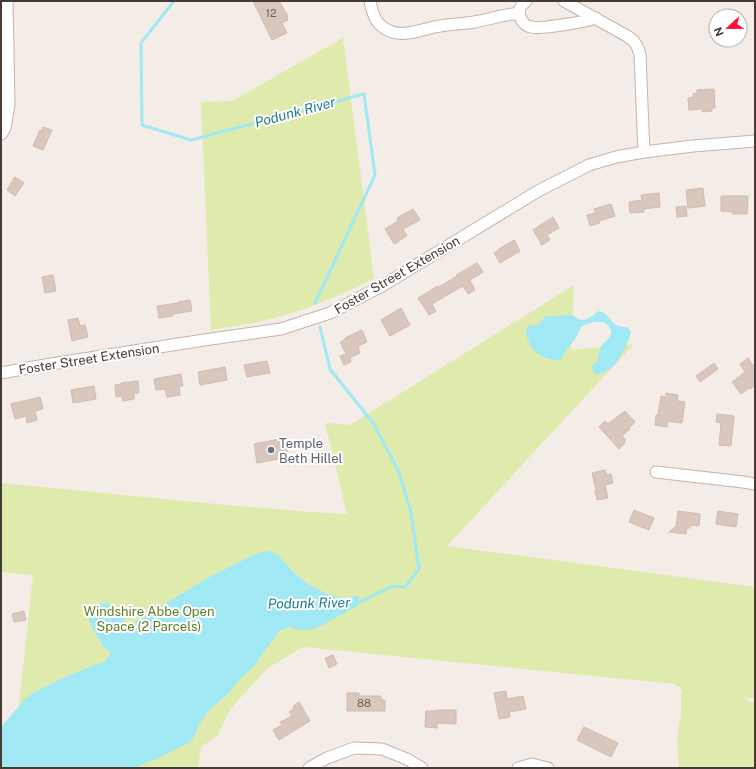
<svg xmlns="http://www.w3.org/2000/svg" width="756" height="769" viewBox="0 0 756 769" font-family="'Public Sans',sans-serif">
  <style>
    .green { fill: #dfeaad }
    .water { fill: #9fe8f4 }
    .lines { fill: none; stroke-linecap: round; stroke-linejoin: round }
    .stream { stroke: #9fe8f4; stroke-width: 3 }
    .building { fill: #d9c7be; stroke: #d1baae }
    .minor-casing { stroke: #c3b4ab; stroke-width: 13 }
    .tertiary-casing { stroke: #c3b4ab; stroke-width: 15 }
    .minor { stroke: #fff; stroke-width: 11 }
    .tertiary { stroke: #fff; stroke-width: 13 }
    .worship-dot { fill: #6b7280; stroke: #fff; stroke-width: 1.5 }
    .labels { text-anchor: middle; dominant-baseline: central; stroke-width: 4; stroke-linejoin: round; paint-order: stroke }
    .number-label { font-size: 11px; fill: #6c5e57 }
    .street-label { font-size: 13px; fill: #473b35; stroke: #fff }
    .worship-label { font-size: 13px; fill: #5b616d; stroke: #fff; text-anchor: start }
    .park-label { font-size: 13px; fill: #5d7c25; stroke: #fff }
    .water-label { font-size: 14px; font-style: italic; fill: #227e8f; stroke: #fff }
  </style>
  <rect width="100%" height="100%" fill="#f4ece6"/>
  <g class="green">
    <path d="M343,38L374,278C338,297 302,312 262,321C245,325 228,327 211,330L201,102L232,101Z"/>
    <polygon points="574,285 571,350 634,344 447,546 755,587 755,699 742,696 747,700 755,703 755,768 679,768 677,739 681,715 681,698 682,691 680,688 675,684 303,647 268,668 230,709 218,735 201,747 198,768 12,768 33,575 1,572 1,483 226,505 324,513 347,514 325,423 350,425"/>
  </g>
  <g class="water">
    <path d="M599,311C611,313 610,329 628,327L631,333L630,336C626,346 619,362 611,368C607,371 601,373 596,375L594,373L591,367L597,362L601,346L610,337L611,334V331L608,325L603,322H595L586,324L581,327L576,338L570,345L560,360C552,362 536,355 531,347C529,344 529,341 527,338C526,335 525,330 528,327C531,324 536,326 539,324C542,322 542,319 545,317C549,315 552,317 557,316C561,316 568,314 572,315C576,317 578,320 583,320C589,319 594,314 599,311Z"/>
    <polygon points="269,551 278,555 292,571 308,584 327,594 343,598 360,596 357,606 319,627 309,630 299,630 289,627 279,631 254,666 239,680 226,696 210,709 198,726 195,736 188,743 158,758 134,768 9,768 1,766 1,727 25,699 33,693 69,675 106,661 111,652 103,646 93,629 89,620 90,611 97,604 107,603 116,608 128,626 213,575 258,553"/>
  </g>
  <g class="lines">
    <g class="stream">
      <polyline points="174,1 141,43 142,125 191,140 364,94 375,175 315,303"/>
      <polyline points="320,327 330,369 373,423 398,470 411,512 419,569 405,587 393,586 358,603 354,603"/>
    </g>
  </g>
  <g class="building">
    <polygon points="253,1 279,1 288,16 287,17 288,20 282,23 287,33 272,40"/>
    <polygon points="714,89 715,108 712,108 712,111 703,112 702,109 699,109 689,110 688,98 693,97 693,94 697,93 697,90"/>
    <polygon points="43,127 52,130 43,150 33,146 40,130 42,131"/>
    <polygon points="15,177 24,183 15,196 7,190"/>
    <polygon points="703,188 705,206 688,208 686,190"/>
    <polygon points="659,193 660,207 643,209 644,212 630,213 629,202 642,200 641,195"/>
    <polygon points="721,196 748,196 747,214 733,214 733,212 721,211"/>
    <polygon points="611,204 615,216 599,221 600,223 590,226 587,215 595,213 594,209"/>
    <polygon points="686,206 687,216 677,217 676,207"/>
    <polygon points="413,209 420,220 403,229 407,236 394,244 385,229 398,221 397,218"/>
    <polygon points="553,217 559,228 547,235 550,240 542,245 533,230"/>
    <polygon points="514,240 520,251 500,263 494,253 499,250 499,249"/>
    <polygon points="477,263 483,272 470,280 475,290 468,294 463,286 454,291 432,304 436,311 429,315 418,298 438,286 439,287 457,276 456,275"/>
    <polygon points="53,275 56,291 45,293 42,277"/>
    <polygon points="190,300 192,311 173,314 173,316 159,318 157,306 178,303 178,302"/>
    <polygon points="401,308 410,325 390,336 381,320"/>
    <polygon points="78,318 80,326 85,325 88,337 72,341 68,320"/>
    <polygon points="362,330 367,342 358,346 360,353 350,358 351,362 344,365 340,356 346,354 340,342 346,339 345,338"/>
    <polygon points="748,358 755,368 755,385 750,389 749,388 741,394 732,382 745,372 740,364"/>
    <polygon points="267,361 270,373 247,377 244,365"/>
    <polygon points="714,363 718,369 700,382 696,376"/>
    <polygon points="225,367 227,380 200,385 198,372"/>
    <polygon points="181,374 183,386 179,386 180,395 167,397 165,389 156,390 154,379"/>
    <polygon points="138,381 139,393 134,393 134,399 123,401 122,396 116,397 115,385 121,384 121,383"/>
    <polygon points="94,386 96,399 73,403 71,390"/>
    <polygon points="666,393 678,395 677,401 685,402 682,423 668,421 667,427 655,425 656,415 658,415 661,396 666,397"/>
    <polygon points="40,397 43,409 35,411 37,420 27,423 26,416 15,419 11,404"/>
    <polygon points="625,411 635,422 629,428 630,429 622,436 626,440 624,442 625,443 619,449 599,427 605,421 608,424"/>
    <polygon points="717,414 734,416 731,446 719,445 721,423 716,422"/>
    <polygon points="285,438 288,457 257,463 254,444"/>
    <polygon points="605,470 607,475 611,474 613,483 605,485 608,498 597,500 595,491 596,489 592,473"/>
    <polygon points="634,510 654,518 649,530 629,522"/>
    <polygon points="678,511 700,514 699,526 690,525 690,528 687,528 686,534 669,532 676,526"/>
    <polygon points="718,511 738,514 736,527 716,524"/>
    <polygon points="24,611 26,620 14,622 12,614"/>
    <polygon points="333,655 337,664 329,668 325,658"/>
    <polygon points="506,691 507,699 523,696 526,709 509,712 510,717 499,719 494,693"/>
    <polygon points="347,693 359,693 359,696 381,696 381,700 385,700 385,711 347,711"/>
    <polygon points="299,702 310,721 279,740 273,730 282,725 280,722 292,716 289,712 294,709 293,706"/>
    <polygon points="436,710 456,710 456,724 437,723 437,728 425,727 426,711 436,711"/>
    <polygon points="584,727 618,743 611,757 577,740"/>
  </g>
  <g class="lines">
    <defs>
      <g id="minor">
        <path d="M370,1C373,16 376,26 392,32C407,37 425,28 440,26C451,24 463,24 474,22C489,19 504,15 519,13"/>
        <path d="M526,1C520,6 518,10 520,17C522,22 526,26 531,27C536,28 542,27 547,27C563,25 580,23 596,18"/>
        <path d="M564,1L627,36C635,41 638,46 640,55L644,152"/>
        <polyline points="1,373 45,365 204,340 281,329 330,313 382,286 538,191 589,165 616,157 644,152 693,146 755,141"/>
        <polyline points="656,472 743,482 755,484"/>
        <polyline points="309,768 327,758 354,748 382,749 407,759 422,768"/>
        <polyline points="518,768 532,764 548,768"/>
      </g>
      <polyline id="tertiary" points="1,133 4,128 8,104 6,1"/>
    </defs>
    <use href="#minor" class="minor-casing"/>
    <use href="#tertiary" class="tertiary-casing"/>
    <use href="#minor" class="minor"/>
    <use href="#tertiary" class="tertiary"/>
  </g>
  <circle class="worship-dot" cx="271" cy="450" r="4"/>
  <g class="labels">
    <g class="number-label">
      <text x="271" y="13">12</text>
      <text x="364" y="703">88</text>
    </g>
    <g class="street-label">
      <text transform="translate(397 275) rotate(-30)">Foster Street Extension</text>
      <text transform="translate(89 359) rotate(-9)">Foster Street Extension</text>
    </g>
    <g class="worship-label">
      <text x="279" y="443">Temple<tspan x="279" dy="15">Beth Hillel</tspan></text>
    </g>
    <g class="park-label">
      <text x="149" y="611">Windshire Abbe Open<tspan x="149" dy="15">Space (2 Parcels)</tspan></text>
    </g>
    <g class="water-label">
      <text transform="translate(295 112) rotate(-15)">Podunk River</text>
      <text transform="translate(309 603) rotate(-1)">Podunk River</text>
    </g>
  </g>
  <rect width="756" height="769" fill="none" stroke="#473b35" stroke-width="4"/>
  <g transform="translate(728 28) rotate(248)"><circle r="19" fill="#ffffff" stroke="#b5b1ae"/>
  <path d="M0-3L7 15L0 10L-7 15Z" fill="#ff122d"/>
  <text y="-6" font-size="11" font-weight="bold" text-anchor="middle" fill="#473b35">N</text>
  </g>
</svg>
